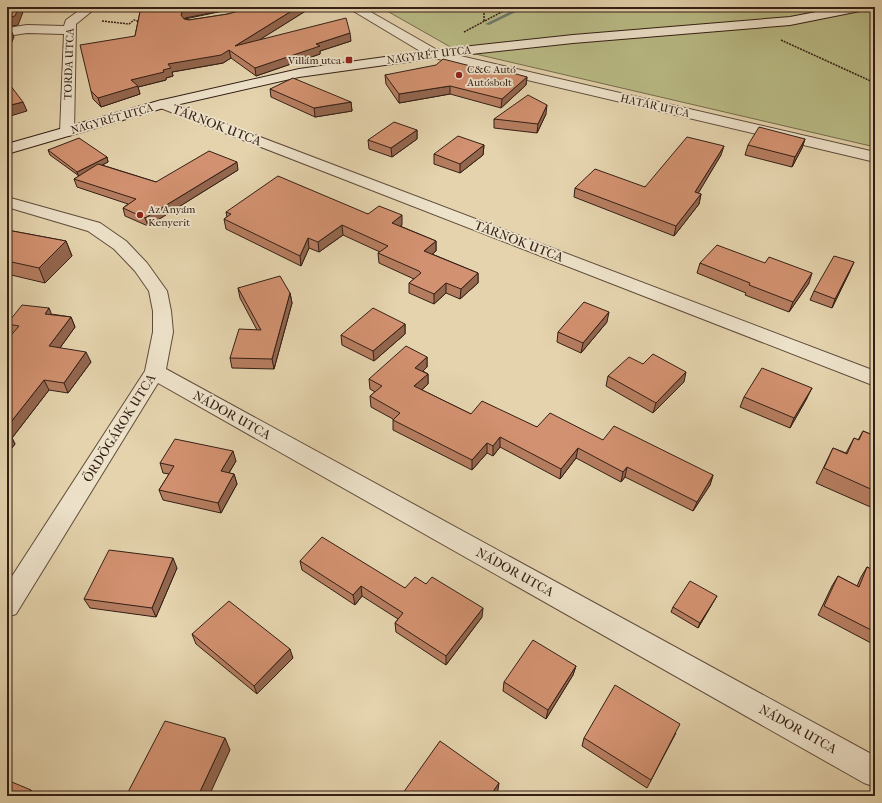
<svg xmlns="http://www.w3.org/2000/svg" width="882" height="803" viewBox="0 0 882 803" font-family="'IM FELL French Canon',serif">
  <style>
    .green { fill: #b9bb86; stroke: #766d4e }
    .lines { fill: none; stroke-linecap: round; stroke-linejoin: round }
    .stream { fill: #6e7b6e; fill-rule: evenodd }
    .street-casing { stroke: #604c3b; stroke-width: 2 }
    .secondary-casing { stroke: #341f15; stroke-width: 2 }
    .path { stroke: #341f15; stroke-width: 1.5; stroke-dasharray: 2 1; stroke-linecap: butt }
    .street { fill: #ede2ca; fill-rule: evenodd }
    .secondary { fill: #ede2ca; fill-rule: evenodd }
    .wall { fill: #b57d60; stroke: #341f15 }
    .shaded-wall { fill: #93664e; stroke: #341f15 }
    .building { fill: #d29170; stroke: #341f15 }
    .poi-dot { fill: #8f2418; stroke: #ede2ca; stroke-width: 1.5 }
    .labels { text-anchor: middle; dominant-baseline: central; stroke-width: 3.5; stroke-linejoin: round; paint-order: stroke }
    .far-street-label { font-size: 11px; fill: #341f15; stroke: #ede2ca }
    .far-poi-label { font-size: 11px; fill: #341f15; stroke: #ede2ca; text-anchor: start }
    .street-label { font-size: 13px; fill: #341f15; stroke: #ede2ca }
  </style>
  <rect width="100%" height="100%" fill="#e4d3ad"/>
  <filter id="stains"><feTurbulence type="fractalNoise" baseFrequency=".005" numOctaves="4"/><feColorMatrix values="0 0 0 0 .2 0 0 0 0 .09 0 0 0 0 .02 0 0 0 .5 -.17"/></filter>
  <radialGradient id="worn" r=".72"><stop offset=".6" stop-color="#630" stop-opacity="0"/><stop offset="1" stop-color="#630" stop-opacity=".3"/></radialGradient>
  <polygon class="green" points="380,7 875,7 875,147 454,49"/>
  <g class="lines">
    <polygon class="stream" points="520,7 526,7 489,25 485,24"/>
    <defs>
      <g id="street">
        <polygon points="84,7 97,7 76,24 74,132 72,135 67,136 62,135 60,132 64,34 27,33 7,36 7,28 27,25 64,26 66,20"/>
        <polygon points="348,7 362,7 439,51 875,152 875,162 430,57 350,9"/>
        <polygon points="163,100 875,371 875,386 158,107 156,104 158,101"/>
        <polygon points="7,197 100,223 126,241 147,263 167,291 171,311 173,332 166,369 875,756 875,787 864,783 158,383 16,614 7,617 7,584 145,371 153,332 153,311 149,291 135,271 114,249 88,231 7,207"/>
      </g>
      <polygon id="secondary" points="842,7 866,7 864,10 860,11 790,25 573,43 435,58 299,77 167,107 7,154 7,144 158,101 299,69 435,50 573,35 790,17"/>
    </defs>
    <use href="#street" class="street-casing"/>
    <use href="#secondary" class="secondary-casing"/>
    <g class="path">
      <polyline points="484,7 484,22"/>
      <polyline points="102,21 129,24 134,20 141,22"/>
      <polyline points="464,32 511,7"/>
      <polyline points="781,40 875,83"/>
    </g>
    <use href="#street" class="street"/>
    <use href="#secondary" class="secondary"/>
  </g>
  <g class="wall">
    <polygon points="141,7 242,7 185,19 189,20 228,14 252,7 312,7 259,40 351,41 320,51 320,54 256,76 231,58 223,63 172,72 173,76 166,78 166,80 138,87 140,94 101,107 93,99 91,91 135,36"/>
    <polygon points="494,72 527,77 526,85 501,108 450,94 399,103 386,84 385,75"/>
    <polygon points="270,89 351,102 352,111 315,117 271,97"/>
    <polygon points="546,114 537,133 494,128 494,119"/>
    <polygon points="417,130 417,139 392,157 369,149 368,140"/>
    <polygon points="805,139 802,148 792,167 745,155 748,145"/>
    <polygon points="484,145 483,155 460,173 434,164 434,154"/>
    <polygon points="48,150 107,157 108,162 102,165 156,182 238,170 148,226 125,216 123,208 128,204 77,187 74,179 79,176 50,155"/>
    <polygon points="721,155 698,193 701,194 699,204 674,236 574,197 575,188 645,187"/>
    <polygon points="226,212 368,214 402,225 400,226 436,241 436,251 432,254 478,273 478,283 460,299 446,293 434,304 409,293 409,283 414,279 379,263 378,253 380,252 343,235 319,252 309,248 301,266 226,229 224,219 227,217"/>
    <polygon points="7,230 66,241 72,256 45,283 7,274"/>
    <polygon points="700,263 809,283 789,312 745,295 746,293 697,273"/>
    <polygon points="850,271 832,308 810,300 814,291"/>
    <polygon points="238,288 290,293 292,303 274,369 232,368 230,358 257,330 240,298"/>
    <polygon points="49,308 51,314 71,317 75,327 60,348 91,362 68,393 49,390 12,438 15,444 7,454 7,340 12,334 11,334 7,325 7,324"/>
    <polygon points="607,322 581,353 557,342 558,332"/>
    <polygon points="405,324 405,334 374,361 342,345 341,335"/>
    <polygon points="427,357 427,367 423,371 428,374 428,384 422,390 471,414 603,440 713,475 710,485 693,511 625,477 621,482 576,458 560,479 500,447 493,456 487,453 472,470 393,430 393,419 371,407 370,396 375,392 370,389 369,379"/>
    <polygon points="643,364 684,382 653,413 606,386 608,376"/>
    <polygon points="744,397 807,398 790,428 740,407"/>
    <polygon points="863,431 875,436 875,509 816,483 833,448 846,453 854,438 858,440"/>
    <polygon points="236,461 229,473 234,474 237,484 221,513 163,500 159,490 169,474 163,473 160,463"/>
    <polygon points="300,561 405,588 426,584 482,617 446,665 396,632 395,623 398,619 362,596 355,605 302,570"/>
    <polygon points="867,567 875,571 875,637 871,643 818,615 832,586 838,576 857,586 861,577"/>
    <polygon points="177,568 156,617 90,608 84,599"/>
    <polygon points="714,601 698,628 671,612 673,607"/>
    <polygon points="192,634 293,658 257,694 196,644"/>
    <polygon points="576,666 573,675 546,719 503,691 504,682"/>
    <polygon points="676,733 647,788 582,746 584,738"/>
  </g>
  <g class="shaded-wall">
    <polygon points="19,7 21,7 23,12 18,25 7,27 7,18"/>
    <polygon points="201,7 242,7 185,18 183,23 181,15 183,10"/>
    <polygon points="298,7 312,7 237,54 235,46"/>
    <polygon points="10,28 14,37 7,53 7,36"/>
    <polygon points="350,33 351,41 320,51 320,54 256,76 255,68 316,44"/>
    <polygon points="229,50 231,58 223,63 172,72 173,76 166,78 166,80 138,87 140,94 101,107 98,98 131,80 163,70 168,64"/>
    <polygon points="527,77 526,85 501,108 502,99"/>
    <polygon points="450,86 450,94 399,103 399,94"/>
    <polygon points="23,102 27,111 7,117 7,106"/>
    <polygon points="351,102 352,111 315,117 314,108"/>
    <polygon points="547,105 546,114 537,133 538,124"/>
    <polygon points="417,130 417,139 392,157 391,148"/>
    <polygon points="805,139 802,148 792,167 795,157"/>
    <polygon points="484,145 483,155 460,173 460,164"/>
    <polygon points="724,146 721,155 693,202 695,192"/>
    <polygon points="107,157 108,162 79,177 77,172"/>
    <polygon points="237,162 238,170 148,226 145,218"/>
    <polygon points="701,194 699,204 674,236 676,226"/>
    <polygon points="402,215 402,225 392,232 392,223"/>
    <polygon points="342,225 343,235 319,252 318,242"/>
    <polygon points="308,238 309,248 301,266 300,256"/>
    <polygon points="66,241 72,256 45,283 39,268"/>
    <polygon points="436,241 436,251 424,261 424,251"/>
    <polygon points="854,262 850,271 832,308 835,299"/>
    <polygon points="478,273 478,283 460,299 461,289"/>
    <polygon points="812,273 809,283 789,312 793,302"/>
    <polygon points="446,283 446,293 434,304 434,294"/>
    <polygon points="290,293 292,303 274,369 272,359"/>
    <polygon points="49,308 53,318 45,314"/>
    <polygon points="609,312 607,322 581,353 583,343"/>
    <polygon points="71,317 75,327 54,356 49,346"/>
    <polygon points="405,324 405,334 374,361 373,351"/>
    <polygon points="86,352 91,362 68,393 64,383"/>
    <polygon points="427,357 427,367 416,378 415,368"/>
    <polygon points="686,372 684,382 653,413 656,403"/>
    <polygon points="428,374 428,384 415,396 414,386"/>
    <polygon points="44,380 49,390 12,438 15,444 7,454 7,427"/>
    <polygon points="812,388 807,398 790,428 794,418"/>
    <polygon points="500,437 500,447 493,456 493,446"/>
    <polygon points="487,443 487,453 472,470 472,460"/>
    <polygon points="578,448 576,458 560,479 561,469"/>
    <polygon points="233,451 236,461 224,481 221,471"/>
    <polygon points="627,467 625,477 621,482 623,472"/>
    <polygon points="234,474 237,484 221,513 218,503"/>
    <polygon points="713,475 710,485 693,511 697,502"/>
    <polygon points="173,558 177,568 156,617 152,608"/>
    <polygon points="361,586 362,596 355,605 353,595"/>
    <polygon points="717,596 714,601 698,628 700,623"/>
    <polygon points="483,608 482,617 446,665 446,656"/>
    <polygon points="290,649 293,658 257,694 254,686"/>
    <polygon points="576,666 573,675 546,719 548,710"/>
    <polygon points="225,738 230,750 209,796 198,796"/>
    <polygon points="499,783 498,790 494,796 490,796"/>
    <polygon points="31,790 36,796 27,796"/>
  </g>
  <g class="building">
    <polygon points="10,7 19,7 15,16 7,18 7,8"/>
    <polygon points="141,7 201,7 183,10 181,15 184,19 189,20 228,14 252,7 298,7 235,46 346,18 350,33 316,44 320,46 255,68 229,50 221,55 168,64 171,68 163,70 164,72 131,80 138,86 98,98 91,91 80,45 135,36"/>
    <polygon points="7,28 10,28 7,36"/>
    <polygon points="443,59 494,72 498,69 527,77 502,99 450,86 399,94 385,75 436,65"/>
    <polygon points="293,78 351,102 314,108 270,89"/>
    <polygon points="7,81 23,102 7,106"/>
    <polygon points="528,95 547,105 538,124 494,119"/>
    <polygon points="394,122 417,130 391,148 368,140"/>
    <polygon points="759,127 805,139 795,157 748,145"/>
    <polygon points="458,136 484,145 460,164 434,154"/>
    <polygon points="687,137 724,146 695,192 701,194 676,226 575,188 595,169 645,187"/>
    <polygon points="79,138 107,157 77,172 48,150"/>
    <polygon points="209,151 237,162 145,218 123,208 136,199 74,179 98,164 156,182"/>
    <polygon points="278,176 368,214 379,206 402,215 392,223 436,241 424,251 478,273 461,289 446,283 434,294 409,283 421,273 419,271 378,253 388,246 342,225 318,242 308,238 300,256 224,219 231,214 226,212"/>
    <polygon points="7,230 66,241 39,268 7,261"/>
    <polygon points="717,245 765,263 769,257 812,273 793,302 749,285 750,283 700,263"/>
    <polygon points="834,256 854,262 835,299 814,291"/>
    <polygon points="280,276 290,293 272,359 230,358 239,329 261,330 238,288"/>
    <polygon points="584,302 609,312 583,343 558,332"/>
    <polygon points="22,305 49,308 45,314 71,317 49,346 86,352 64,383 44,380 7,427 7,378 10,374 7,374 7,340 19,326 7,324"/>
    <polygon points="373,308 405,324 373,351 341,335"/>
    <polygon points="406,346 427,357 415,368 428,374 414,386 471,414 482,401 537,427 550,413 603,440 614,426 713,475 697,502 627,467 623,472 578,448 561,469 500,437 493,446 487,443 472,460 393,420 400,413 370,396 382,386 369,379"/>
    <polygon points="653,354 686,372 656,403 608,376 629,357 643,364"/>
    <polygon points="762,368 812,388 794,418 744,397"/>
    <polygon points="863,431 875,436 875,491 824,468 833,448 847,454 854,438 859,440"/>
    <polygon points="175,439 233,451 221,471 234,474 218,503 159,490 174,466 160,463"/>
    <polygon points="322,537 405,588 415,577 426,584 432,577 483,608 446,656 395,623 403,613 361,586 353,595 300,561"/>
    <polygon points="109,550 173,558 152,608 84,599"/>
    <polygon points="867,567 875,571 875,632 824,606 838,576 859,587"/>
    <polygon points="690,581 717,596 700,623 673,607"/>
    <polygon points="229,601 290,649 254,686 192,634"/>
    <polygon points="533,640 576,666 548,710 504,682"/>
    <polygon points="615,685 680,724 651,780 584,738"/>
    <polygon points="165,721 225,738 198,796 126,796"/>
    <polygon points="440,741 499,783 490,796 407,796 403,793"/>
    <polygon points="7,780 31,790 27,796 7,796"/>
  </g>
  <g class="poi-dot">
    <rect x="345" y="56" width="8" height="8" rx="2"/>
    <circle cx="459" cy="75" r="4"/>
    <circle cx="140" cy="215" r="4"/>
  </g>
  <g class="labels">
    <g class="far-street-label">
      <text transform="translate(429 55) rotate(-7)">NAGYRÉT UTCA</text>
      <text transform="translate(69 64) rotate(-88)">TORDA UTCA</text>
      <text transform="translate(655 106) rotate(13)">HATÁR UTCA</text>
      <text transform="translate(112 119) rotate(-16)">NAGYRÉT UTCA</text>
    </g>
    <g class="far-poi-label">
      <text x="341" y="60" text-anchor="end">Villám utca</text>
      <text x="467" y="69">C&amp;C Autó<tspan x="467" dy="13">Autósbolt</tspan></text>
      <text x="148" y="209">Az Anyám<tspan x="148" dy="13">Kenyerit</tspan></text>
    </g>
    <g class="street-label">
      <text transform="translate(217 125) rotate(21)">TÁRNOK UTCA</text>
      <text transform="translate(519 241) rotate(21)">TÁRNOK UTCA</text>
      <text transform="translate(232 415) rotate(29)">NÁDOR UTCA</text>
      <text transform="translate(119 428) rotate(-58)">ÖRDÖGÁROK UTCA</text>
      <text transform="translate(515 572) rotate(29)">NÁDOR UTCA</text>
      <text transform="translate(798 729) rotate(29)">NÁDOR UTCA</text>
    </g>
  </g>
  <rect width="882" height="803" fill="none" stroke="#e4d3ad" stroke-width="24"/>
  <rect x="8" y="8" width="866" height="787" fill="none" stroke="#341f15" stroke-width="2"/>
  <rect x="12" y="12" width="858" height="779" fill="none" stroke="#341f15"/>
  <rect width="100%" height="100%" filter="url(#stains)"/>
  <rect width="100%" height="100%" fill="url(#worn)"/>
</svg>
